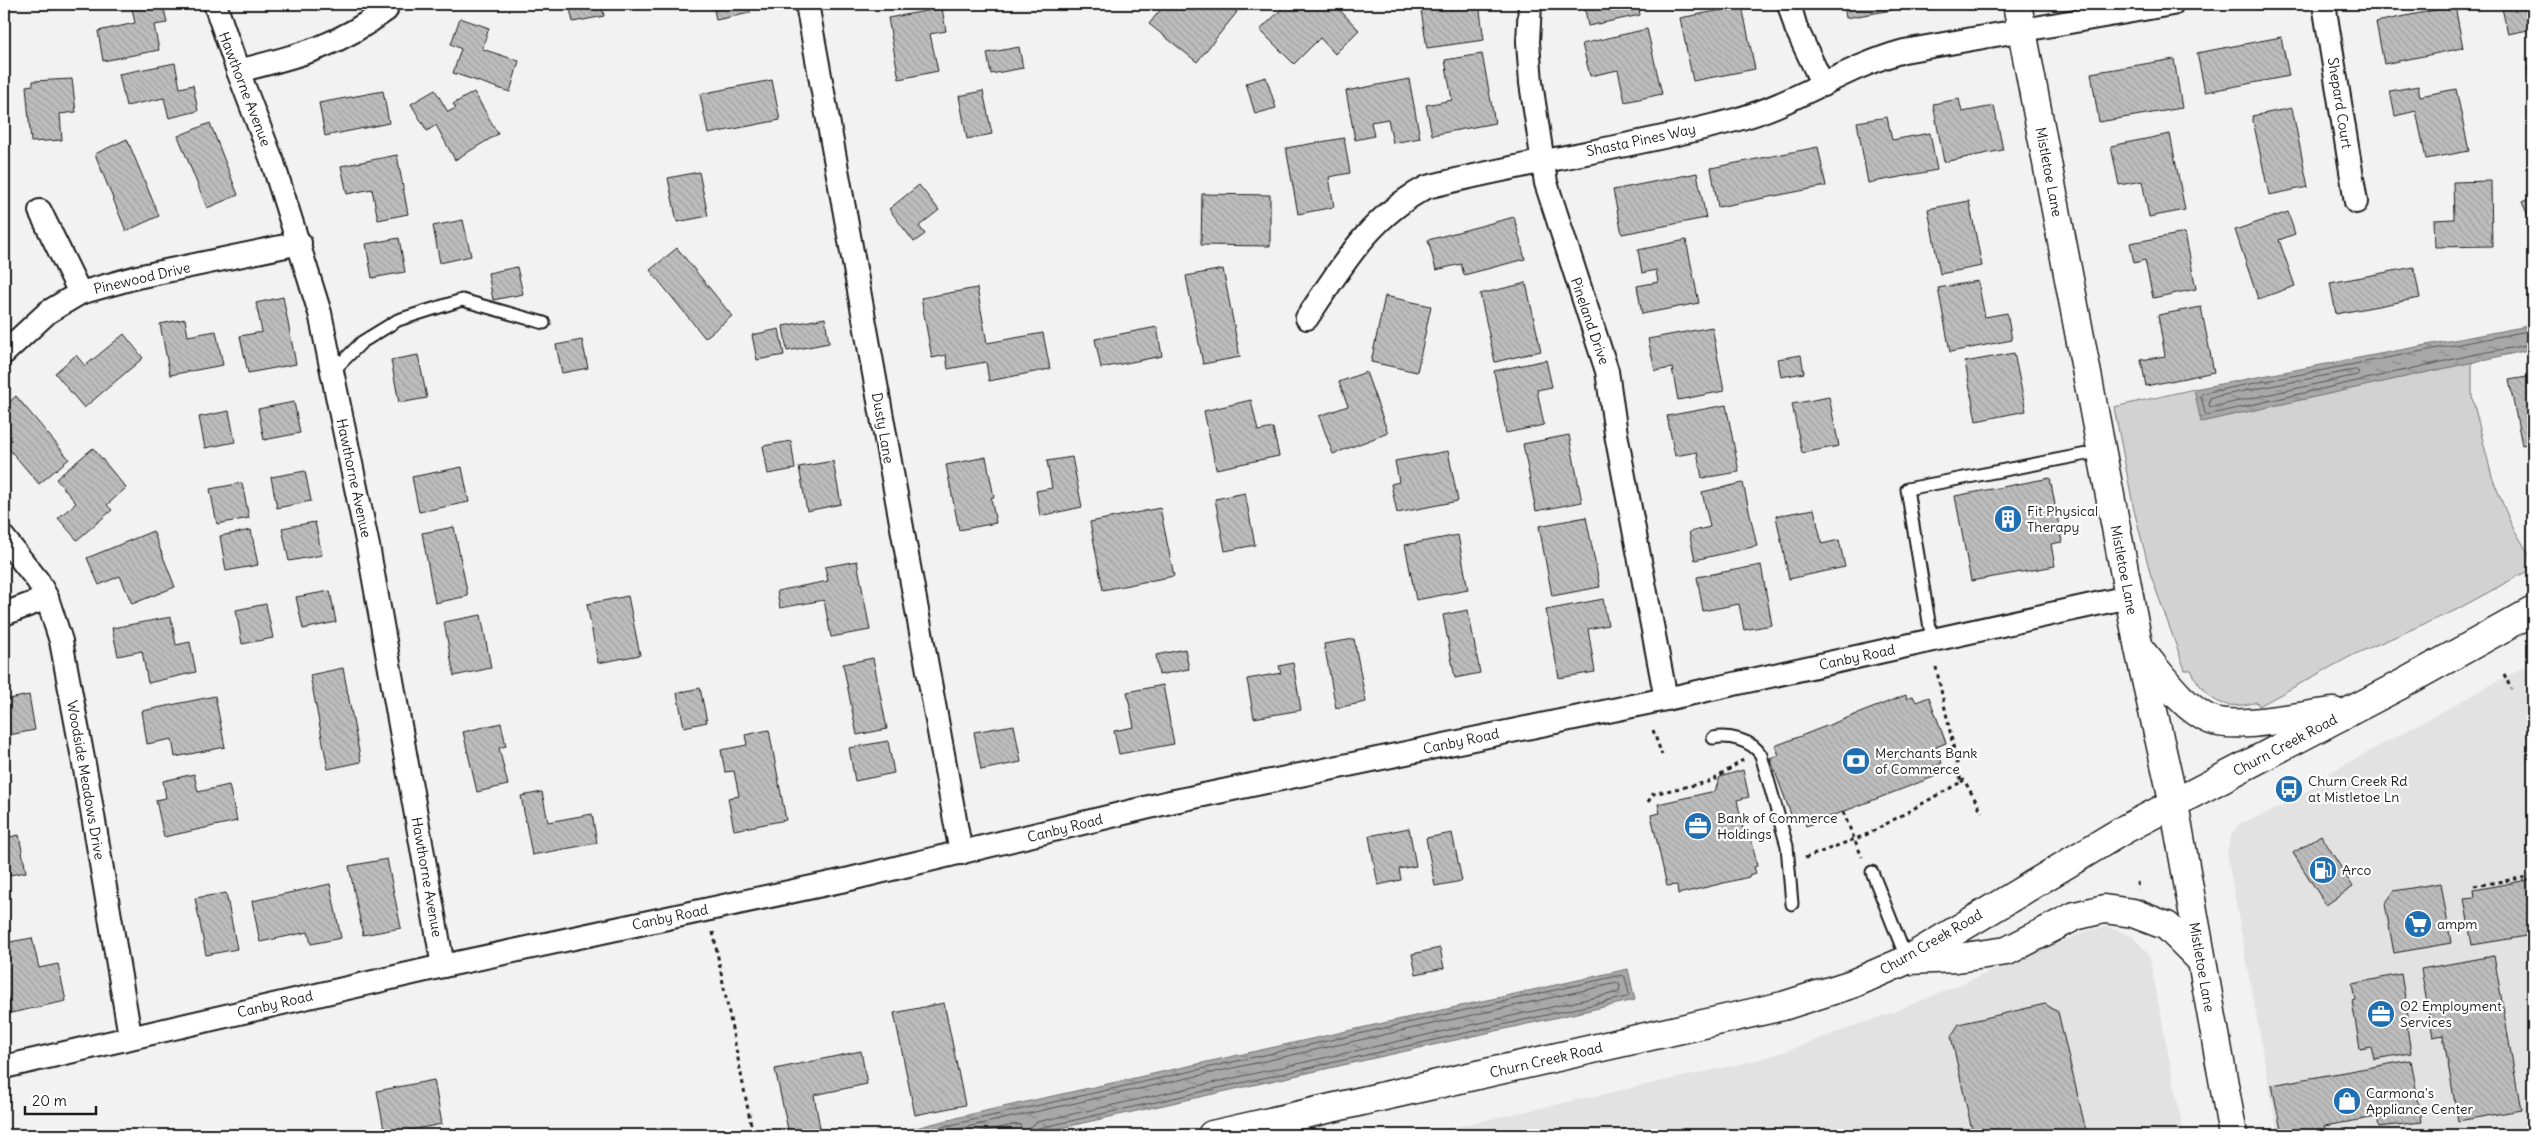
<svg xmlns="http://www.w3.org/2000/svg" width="2537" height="1139" viewBox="0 0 2537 1139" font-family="Delius,sans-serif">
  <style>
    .built { fill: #e2e2e2 }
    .grass { fill: #d2d2d2; stroke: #777 }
    .water { fill: url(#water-ripples); stroke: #707070 }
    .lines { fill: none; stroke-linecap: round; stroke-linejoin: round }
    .shore { stroke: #545454; stroke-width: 1 }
    .building { fill: url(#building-back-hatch); stroke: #1c1c1c }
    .lane-casing { stroke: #1c1c1c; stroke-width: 15 }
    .street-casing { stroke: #1c1c1c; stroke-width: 26 }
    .secondary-casing { stroke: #1c1c1c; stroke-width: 31 }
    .path { stroke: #1c1c1c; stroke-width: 3; stroke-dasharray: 4 4; stroke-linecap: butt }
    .lane { stroke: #fff; stroke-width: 11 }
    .street { stroke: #fff; stroke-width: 22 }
    .secondary { stroke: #fff; stroke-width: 28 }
    .labels { text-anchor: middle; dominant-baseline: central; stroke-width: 4.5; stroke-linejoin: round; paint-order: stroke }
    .street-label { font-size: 14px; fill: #1c1c1c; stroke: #fff }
    .poi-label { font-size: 14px; fill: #1c1c1c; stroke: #fff; text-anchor: start }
  </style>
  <defs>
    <pattern id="water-ripples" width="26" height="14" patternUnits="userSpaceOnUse" patternTransform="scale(1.25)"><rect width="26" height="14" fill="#a8a8a8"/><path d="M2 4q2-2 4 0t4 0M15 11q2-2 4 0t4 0" fill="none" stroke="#888"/></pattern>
    <pattern id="building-back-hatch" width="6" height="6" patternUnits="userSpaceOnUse" patternTransform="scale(1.25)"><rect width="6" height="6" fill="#bdbdbd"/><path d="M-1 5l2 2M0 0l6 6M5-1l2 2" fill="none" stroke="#a2a2a2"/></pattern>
  </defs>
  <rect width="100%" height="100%" fill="#f2f2f2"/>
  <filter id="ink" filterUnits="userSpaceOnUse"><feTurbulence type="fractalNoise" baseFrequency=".02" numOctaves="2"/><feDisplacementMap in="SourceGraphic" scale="10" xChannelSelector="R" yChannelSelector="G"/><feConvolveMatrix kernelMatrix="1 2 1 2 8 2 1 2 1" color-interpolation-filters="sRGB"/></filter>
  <g filter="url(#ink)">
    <g class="built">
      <polygon points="2533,662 2533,1135 2278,1135 2227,854 2231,836 2240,823 2264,815 2313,788 2333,771"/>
      <polygon points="2108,927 2132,936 2147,952 2150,959 2184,1135 1418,1135 1749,1062 1783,1052 1896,1011 2090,930"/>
    </g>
    <path class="grass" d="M2472,362V397L2492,477L2511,524L2533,561V568L2454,611L2353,655L2259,706L2257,702C2222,712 2206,700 2191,670H2185L2151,576L2134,510L2114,407L2194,389L2202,421Z"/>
    <g class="water">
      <polygon points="2533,325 2533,349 2201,422 2194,389"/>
      <polygon points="1628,969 1635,1000 1029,1135 887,1135 976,1113"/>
    </g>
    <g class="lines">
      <g class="shore">
        <polyline points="2533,330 2203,393 2201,395 2205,413 2207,415 2476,354 2533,344"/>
        <polygon points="2356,370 2359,372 2357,375 2212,407 2209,406 2210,398"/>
        <polyline points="906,1135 1622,975 1625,977 1629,994 1627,997 1039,1128 1035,1130 1034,1135"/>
        <polyline points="931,1135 1617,983 1620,985 1619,992 1037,1122 1030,1127 1028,1135"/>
        <polyline points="964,1135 1019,1124 1021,1126 1020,1135"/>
      </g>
    </g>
    <g class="building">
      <polygon points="131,4 163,4 167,23 154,25 159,50 103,61 98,31 135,23"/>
      <polygon points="569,4 601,4 604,16 573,22"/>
      <polygon points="713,4 749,4 750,13 716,20"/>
      <polygon points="1165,4 1184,4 1193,11 1199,4 1227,4 1237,12 1197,62 1149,24"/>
      <polygon points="1287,4 1334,4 1359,30 1335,54 1320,38 1294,64 1260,30"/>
      <polygon points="1420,4 1479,4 1484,40 1427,48"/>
      <polygon points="1584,4 1638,4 1640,15 1588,26"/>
      <polygon points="1844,4 1891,4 1892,10 1846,18"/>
      <polygon points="2501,4 2533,4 2533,32 2533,29 2508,34"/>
      <polygon points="1742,6 1755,69 1693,81 1680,18"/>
      <polygon points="2455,6 2463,48 2384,64 2376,22"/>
      <polygon points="942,8 946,31 930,34 938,71 899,79 888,18"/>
      <polygon points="460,18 489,28 482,49 519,61 510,92 453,73 461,49 451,44"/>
      <polygon points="1647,29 1662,94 1625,102 1618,70 1590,76 1582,44"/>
      <polygon points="2281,37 2289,76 2205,92 2197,53"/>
      <polygon points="1019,47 1023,68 991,74 987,53"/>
      <polygon points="1482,54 1495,123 1432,135 1426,105 1452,100 1445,60"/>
      <polygon points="2174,59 2182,108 2099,122 2091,73"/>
      <polygon points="175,63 180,88 193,85 198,111 169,118 164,98 126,106 119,74"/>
      <polygon points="2533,66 2533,102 2527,67"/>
      <polygon points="1266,77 1276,108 1255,114 1246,83"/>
      <polygon points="72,79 76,112 60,114 62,140 31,142 26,86 33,85 33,81"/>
      <polygon points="1409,79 1420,138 1393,143 1388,119 1371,122 1374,136 1355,140 1346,91"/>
      <polygon points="772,80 780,120 708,134 700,94"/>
      <polygon points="2418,86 2420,96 2456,89 2469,151 2426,159 2416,111 2395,116 2390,91"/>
      <polygon points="435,90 448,112 456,108 453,104 474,92 498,134 455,160 436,125 427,131 411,104"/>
      <polygon points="383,91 389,123 325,136 319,103"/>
      <polygon points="983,91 992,134 967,139 959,96"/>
      <polygon points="1959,99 1962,112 1994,106 2003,150 1944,162 1933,104"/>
      <polygon points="2292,108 2308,187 2269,195 2252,116"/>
      <polygon points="1887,117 1892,140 1930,133 1937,170 1868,183 1857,122"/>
      <polygon points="210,123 238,195 207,208 178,136"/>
      <polygon points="2170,134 2185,210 2149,217 2142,181 2119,185 2111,146"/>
      <polygon points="1344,138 1350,173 1329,177 1334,207 1298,214 1286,148"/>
      <polygon points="127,139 159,216 126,231 95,154"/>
      <polygon points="1818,147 1826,186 1718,207 1711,168"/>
      <polygon points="397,155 408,214 378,220 372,189 347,194 341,166"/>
      <polygon points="699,172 708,216 677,222 668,178"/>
      <polygon points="1697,173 1706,218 1622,234 1613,190"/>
      <polygon points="2491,181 2492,246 2435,247 2434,220 2454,219 2453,182"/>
      <polygon points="919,185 939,210 919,226 925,234 914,242 889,209"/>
      <polygon points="1202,194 1270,195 1270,246 1201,245"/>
      <polygon points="2533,197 2533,226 2522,202"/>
      <polygon points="1969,201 1982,266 1940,274 1928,209"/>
      <polygon points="2288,212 2295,234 2279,240 2295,286 2258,299 2235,230"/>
      <polygon points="1514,217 1525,259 1464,275 1461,264 1436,270 1428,240"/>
      <polygon points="463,220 471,256 440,263 433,226"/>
      <polygon points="2185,233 2196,289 2153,298 2145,260 2134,263 2130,243"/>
      <polygon points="399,238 405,272 372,278 366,244"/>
      <polygon points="1686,240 1699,303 1642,314 1637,286 1658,282 1656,270 1642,273 1638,250"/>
      <polygon points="677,248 732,316 705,338 650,270"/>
      <polygon points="517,267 523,294 493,300 488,273"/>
      <polygon points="2414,267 2420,298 2336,314 2330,283"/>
      <polygon points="1223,269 1240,357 1203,364 1186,276"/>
      <polygon points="1978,281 1985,317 2007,313 2012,340 1950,352 1938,288"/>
      <polygon points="1526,283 1541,351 1495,362 1480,294"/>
      <polygon points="977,288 987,343 1043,333 1050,369 989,381 986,362 948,369 946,355 932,358 921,298"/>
      <polygon points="1385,296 1431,306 1417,372 1371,362"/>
      <polygon points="283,297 296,364 248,373 240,336 262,332 256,303"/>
      <polygon points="2201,307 2214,372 2146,386 2141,360 2165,356 2158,315"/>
      <polygon points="825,318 829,343 787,351 783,326"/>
      <polygon points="185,319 188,336 216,331 223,365 170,375 160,324"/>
      <polygon points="1157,327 1162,356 1101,368 1095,339"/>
      <polygon points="1712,327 1724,391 1678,400 1672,368 1655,371 1648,339"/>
      <polygon points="779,329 784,355 757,360 752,335"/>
      <polygon points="124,334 143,358 84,408 55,373 76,355 85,366"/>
      <polygon points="582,340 588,368 562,373 556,345"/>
      <polygon points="2014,353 2026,411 1976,421 1965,362"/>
      <polygon points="418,355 427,398 399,403 391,360"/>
      <polygon points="1801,355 1804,373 1781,377 1778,359"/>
      <polygon points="1546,360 1552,387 1537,390 1544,425 1506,433 1494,371"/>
      <polygon points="1366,372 1388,433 1333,454 1319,416 1348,406 1339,382"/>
      <polygon points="2533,376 2533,443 2522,445 2509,380"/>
      <polygon points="16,396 69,459 39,484 4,443 4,407"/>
      <polygon points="1829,397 1839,446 1802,453 1792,404"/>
      <polygon points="1251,400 1258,431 1273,428 1279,456 1216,469 1204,411"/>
      <polygon points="294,402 300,433 264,440 258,409"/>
      <polygon points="1726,405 1739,472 1702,478 1697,452 1675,456 1667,416"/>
      <polygon points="229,411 235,442 205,448 199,417"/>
      <polygon points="1569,435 1582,502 1536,511 1523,444"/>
      <polygon points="791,441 795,469 768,474 763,446"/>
      <polygon points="93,448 126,488 107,505 112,510 77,540 58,518 76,503 56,479"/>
      <polygon points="1448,451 1458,501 1397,513 1391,484 1399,482 1395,461"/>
      <polygon points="986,457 994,497 991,498 996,523 959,530 946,465"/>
      <polygon points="1072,457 1082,507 1040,516 1036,491 1052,488 1047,461"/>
      <polygon points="833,461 841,504 807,511 799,467"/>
      <polygon points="462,467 469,502 419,512 412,477"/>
      <polygon points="305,471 311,501 277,508 271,477"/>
      <polygon points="2050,478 2062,542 2051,544 2055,566 1971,581 1955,496"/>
      <polygon points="242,483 249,518 217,524 210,489"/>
      <polygon points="1743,483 1757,546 1695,560 1689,532 1710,527 1702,492"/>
      <polygon points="1245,493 1255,545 1225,551 1215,499"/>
      <polygon points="1160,508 1174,576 1103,590 1090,522"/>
      <polygon points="1814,509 1822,544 1839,540 1845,567 1789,579 1776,516"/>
      <polygon points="1586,517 1600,587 1552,596 1539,526"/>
      <polygon points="315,522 322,555 289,561 282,528"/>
      <polygon points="454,527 468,596 435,603 422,533"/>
      <polygon points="251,530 258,565 226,571 220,536"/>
      <polygon points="153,531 175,587 132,604 120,576 99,585 87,558"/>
      <polygon points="1458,535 1468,590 1416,600 1405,545"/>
      <polygon points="857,561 870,630 831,637 824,600 780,608 777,591 828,581 825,567"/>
      <polygon points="1761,565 1772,625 1744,630 1739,604 1703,611 1697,577"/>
      <polygon points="330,591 336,622 303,629 296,597"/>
      <polygon points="628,596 640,655 598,663 587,604"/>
      <polygon points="1603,599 1608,625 1588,629 1595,672 1559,678 1546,610"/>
      <polygon points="266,604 273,638 242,644 236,610"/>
      <polygon points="1468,610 1480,673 1455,678 1443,615"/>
      <polygon points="481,615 491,668 454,676 444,622"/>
      <polygon points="171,617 176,645 190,642 196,672 148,683 142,651 118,656 112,628"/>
      <polygon points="1354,639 1366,702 1336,708 1324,644"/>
      <polygon points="1185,649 1189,669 1159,675 1156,655"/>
      <polygon points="873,658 887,729 857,735 843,664"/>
      <polygon points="1293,663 1301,710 1254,718 1247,679 1281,673 1279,666"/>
      <polygon points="343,668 361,762 328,769 310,675"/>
      <polygon points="1163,685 1174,744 1119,754 1114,731 1134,727 1127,692"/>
      <polygon points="700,688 707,722 684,727 677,693"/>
      <polygon points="29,695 35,730 4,736 4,700"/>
      <polygon points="1906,695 1907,699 1913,696 1916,702 1929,697 1946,743 1936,747 1942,763 1933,767 1936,776 1806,826 1803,817 1793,820 1770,758 1779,755 1775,746"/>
      <polygon points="215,696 225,747 175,757 172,739 147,744 142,711"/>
      <polygon points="501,723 506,746 499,748 508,785 477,792 463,732"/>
      <polygon points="1014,725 1021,762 981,770 974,732"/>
      <polygon points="769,730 786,820 734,830 728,798 739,796 734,771 725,772 721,750 747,745 745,735"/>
      <polygon points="888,741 894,773 855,781 849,748"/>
      <polygon points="1743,770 1749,797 1737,800 1745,838 1751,837 1757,866 1754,867 1756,873 1749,875 1749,877 1678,894 1677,885 1667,886 1651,815 1660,813 1658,804 1715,791 1720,777"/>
      <polygon points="194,774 198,792 229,785 237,821 164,837 156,800 166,798 163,781"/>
      <polygon points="542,792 548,822 592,814 597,843 532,855 521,796"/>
      <polygon points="1409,828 1416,866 1399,869 1401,880 1378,885 1369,836"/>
      <polygon points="1452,833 1462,881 1435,886 1426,838"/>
      <polygon points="19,835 26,872 4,876 4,838"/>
      <polygon points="2321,835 2353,887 2326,905 2293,853"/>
      <polygon points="387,859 401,928 363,935 349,866"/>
      <polygon points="2533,879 2533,935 2472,945 2464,898 2475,897 2474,890"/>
      <polygon points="2441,883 2451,943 2394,953 2385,904 2394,891"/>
      <polygon points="330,884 341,938 311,944 308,932 260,942 252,901"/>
      <polygon points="226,893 237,949 206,955 195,898"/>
      <polygon points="32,938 39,968 58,964 66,1001 11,1013 4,978 4,943"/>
      <polygon points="1440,948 1444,968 1416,974 1412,954"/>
      <polygon points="2494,956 2521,1110 2458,1121 2443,1035 2433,1037 2421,969"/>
      <polygon points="2401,974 2410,1027 2407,1027 2411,1053 2374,1059 2371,1047 2360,1049 2352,1001 2355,1000 2352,984"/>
      <polygon points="944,1003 965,1105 915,1115 894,1013"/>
      <polygon points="2045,1004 2058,1012 2087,1135 1973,1135 1951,1036 1959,1024"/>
      <polygon points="861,1051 867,1084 814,1095 820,1128 789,1134 775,1069"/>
      <polygon points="2411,1060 2422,1122 2379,1127 2377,1117 2324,1126 2326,1135 2282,1135 2272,1085"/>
      <polygon points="434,1080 442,1124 385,1135 377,1091"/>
    </g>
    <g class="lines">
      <defs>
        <g id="lane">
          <polyline points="332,372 362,342 398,320 462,300 544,323"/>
          <polyline points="1932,640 1907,489 2102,451"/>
          <path d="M1713,738C1729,735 1752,740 1761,755L1787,846L1792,904"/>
          <polyline points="1872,872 1907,960"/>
        </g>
        <g id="street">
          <polyline points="215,4 238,71 273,163 320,313 368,546 443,966"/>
          <polyline points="807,4 961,853"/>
          <polyline points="1530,4 1528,42 1531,83 1546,183 1607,371 1616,434 1666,699"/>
          <polyline points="1789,4 1796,28 1823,85"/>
          <polyline points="2324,4 2356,202"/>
          <path d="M238,71C297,56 335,48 386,10"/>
          <polyline points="40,211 80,293"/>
          <path d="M1307,318C1342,266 1369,217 1427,187C1529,161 1634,147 1735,120C1795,104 1845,67 1904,51L2172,4"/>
          <polyline points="4,353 48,312 80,293 137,277 300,243"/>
          <polyline points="4,538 38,581 47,598 61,641 87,780 130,1036"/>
          <polyline points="4,614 47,598"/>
          <polyline points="4,1067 443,966 850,879 1170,802 1666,699 2128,597"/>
        </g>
        <g id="secondary">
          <polyline points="2017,4 2139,649 2174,804 2233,1135"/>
          <path d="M2140,650C2160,673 2182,708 2211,720C2238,730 2304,715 2334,712"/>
          <polyline points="1908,960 1957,958 2007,951 2075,916 2104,909 2133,913 2167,926 2200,959"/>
          <polyline points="1212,1135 1783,1006 1852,984 1907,960 2125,829 2402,684 2533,611"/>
        </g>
      </defs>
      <use href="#lane" class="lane-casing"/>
      <use href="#street" class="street-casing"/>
      <use href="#secondary" class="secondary-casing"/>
      <g class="path">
        <polyline points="2504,674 2511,689"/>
        <polyline points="1653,730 1662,755"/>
        <polyline points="1961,782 1964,780 1982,812"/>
        <polyline points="1648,802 1653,794 1712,781 1743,760"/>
        <polyline points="1843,812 1862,857"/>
        <polyline points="1805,858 1868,834 1961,782 1936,667"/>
        <polyline points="2137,882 2138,890"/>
        <polyline points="2474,886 2533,876"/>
        <polyline points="713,932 753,1135"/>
        <polyline points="1487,1135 1489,1135"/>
      </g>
      <use href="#lane" class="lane"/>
      <use href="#street" class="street"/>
      <use href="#secondary" class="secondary"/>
    </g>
  </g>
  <defs>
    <symbol id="building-disc" viewBox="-11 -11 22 22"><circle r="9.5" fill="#1f6fb2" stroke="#fff"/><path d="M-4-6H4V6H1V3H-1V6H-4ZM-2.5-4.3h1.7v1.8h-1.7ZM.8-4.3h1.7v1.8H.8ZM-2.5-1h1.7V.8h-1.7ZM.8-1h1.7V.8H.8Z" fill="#fff"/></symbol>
    <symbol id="bank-disc" viewBox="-11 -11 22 22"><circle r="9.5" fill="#1f6fb2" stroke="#fff"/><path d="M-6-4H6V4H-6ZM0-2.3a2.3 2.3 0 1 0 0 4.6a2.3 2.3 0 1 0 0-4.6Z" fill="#fff"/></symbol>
    <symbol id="bus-disc" viewBox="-11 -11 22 22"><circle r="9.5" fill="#1f6fb2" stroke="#fff"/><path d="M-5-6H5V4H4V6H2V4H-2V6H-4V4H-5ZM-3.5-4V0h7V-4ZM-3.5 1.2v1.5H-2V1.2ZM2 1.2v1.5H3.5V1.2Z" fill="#fff"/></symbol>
    <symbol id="office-disc" viewBox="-11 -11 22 22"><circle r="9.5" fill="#1f6fb2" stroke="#fff"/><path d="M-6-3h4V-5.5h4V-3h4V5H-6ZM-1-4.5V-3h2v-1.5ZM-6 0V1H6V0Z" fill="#fff"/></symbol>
    <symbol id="fuel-disc" viewBox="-11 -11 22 22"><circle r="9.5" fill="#1f6fb2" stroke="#fff"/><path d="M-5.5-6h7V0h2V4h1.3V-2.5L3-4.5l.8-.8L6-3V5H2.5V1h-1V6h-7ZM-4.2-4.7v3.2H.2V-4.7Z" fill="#fff"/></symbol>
    <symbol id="supermarket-disc" viewBox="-11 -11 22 22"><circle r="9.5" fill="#1f6fb2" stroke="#fff"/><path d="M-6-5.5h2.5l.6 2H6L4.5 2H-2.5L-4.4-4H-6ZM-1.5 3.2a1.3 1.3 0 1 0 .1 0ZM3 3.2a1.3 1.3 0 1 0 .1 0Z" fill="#fff"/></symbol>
    <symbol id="shop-disc" viewBox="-11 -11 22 22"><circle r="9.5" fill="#1f6fb2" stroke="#fff"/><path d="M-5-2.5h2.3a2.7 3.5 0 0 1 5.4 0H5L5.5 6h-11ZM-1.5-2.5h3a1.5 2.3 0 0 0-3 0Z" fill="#fff"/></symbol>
  </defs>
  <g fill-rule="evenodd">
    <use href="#building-disc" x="1992" y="503" width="32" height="32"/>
    <use href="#bank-disc" x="1840" y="745" width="32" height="32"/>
    <use href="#bus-disc" x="2273" y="773" width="32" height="32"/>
    <use href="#office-disc" x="1682" y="810" width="32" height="32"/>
    <use href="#fuel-disc" x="2307" y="854" width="32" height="32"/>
    <use href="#supermarket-disc" x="2402" y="908" width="32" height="32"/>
    <use href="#office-disc" x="2365" y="998" width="32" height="32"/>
    <use href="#shop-disc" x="2331" y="1085" width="32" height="32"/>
  </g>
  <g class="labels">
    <g class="street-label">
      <text transform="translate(245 89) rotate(69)">Hawthorne Avenue</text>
      <text transform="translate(2340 103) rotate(81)">Shepard Court</text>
      <text transform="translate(1641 140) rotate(-12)">Shasta Pines Way</text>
      <text transform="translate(2049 172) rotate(79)">Mistletoe Lane</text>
      <text transform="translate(142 278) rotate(-13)">Pinewood Drive</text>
      <text transform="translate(1590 321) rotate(71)">Pineland Drive</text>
      <text transform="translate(883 428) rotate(80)">Dusty Lane</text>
      <text transform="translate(354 478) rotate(78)">Hawthorne Avenue</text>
      <text transform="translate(2124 570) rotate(79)">Mistletoe Lane</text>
      <text transform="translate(1857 657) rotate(-12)">Canby Road</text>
      <text transform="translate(1461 741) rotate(-12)">Canby Road</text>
      <text transform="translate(2285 745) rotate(-28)">Churn Creek Road</text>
      <text transform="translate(86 780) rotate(80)">Woodside Meadows Drive</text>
      <text transform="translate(1065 828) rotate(-14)">Canby Road</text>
      <text transform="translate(427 877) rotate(80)">Hawthorne Avenue</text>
      <text transform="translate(670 917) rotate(-12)">Canby Road</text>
      <text transform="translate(1931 942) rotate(-30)">Churn Creek Road</text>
      <text transform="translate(2202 967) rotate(80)">Mistletoe Lane</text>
      <text transform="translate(275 1004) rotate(-13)">Canby Road</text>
      <text transform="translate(1546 1060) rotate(-13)">Churn Creek Road</text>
    </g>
    <g class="poi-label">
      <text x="2027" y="511">Fit Physical<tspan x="2027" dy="16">Therapy</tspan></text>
      <text x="1875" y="753">Merchants Bank<tspan x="1875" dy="16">of Commerce</tspan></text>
      <text x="2308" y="781">Churn Creek Rd<tspan x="2308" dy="16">at Mistletoe Ln</tspan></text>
      <text x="1717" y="818">Bank of Commerce<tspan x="1717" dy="16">Holdings</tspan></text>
      <text x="2342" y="870">Arco</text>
      <text x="2437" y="924">ampm</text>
      <text x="2400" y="1006">O2 Employment<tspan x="2400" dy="16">Services</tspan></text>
      <text x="2366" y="1093">Carmona's<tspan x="2366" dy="16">Appliance Center</tspan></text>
    </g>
  </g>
  <rect width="2537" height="1139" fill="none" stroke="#fff" stroke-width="20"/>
  <rect x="10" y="10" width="2517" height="1119" fill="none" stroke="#1c1c1c" stroke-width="2" filter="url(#ink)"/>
  <path d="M25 1106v8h71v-8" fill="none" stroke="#1c1c1c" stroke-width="2.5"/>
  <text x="32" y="1106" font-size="15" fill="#1c1c1c" stroke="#ffffff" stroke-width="4" paint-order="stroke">20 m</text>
</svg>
